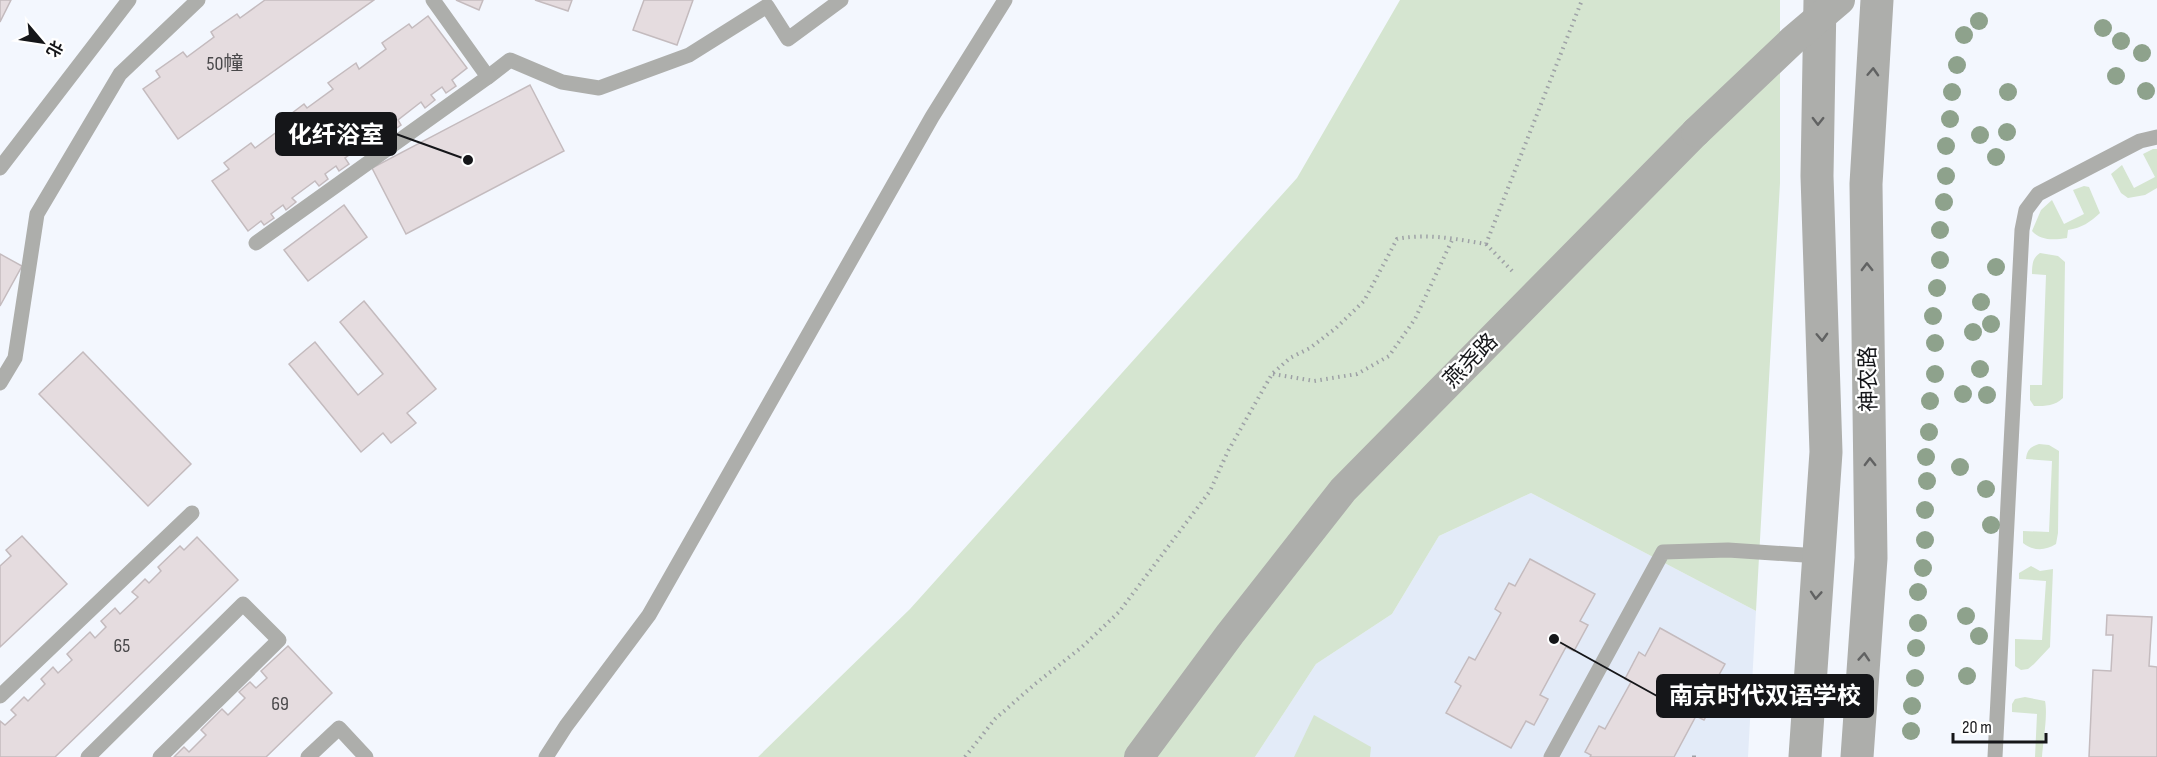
<svg xmlns="http://www.w3.org/2000/svg" width="2157" height="757" viewBox="0 0 2157 757" font-family="'Sofia Sans Condensed','Noto Sans SC',sans-serif">
  <style>
    .built { fill: #e3ebf8 }
    .green { fill: #d5e5d0 }
    .building { fill: #e5dcdf; stroke: #c4bbbe; stroke-width: 1.5 }
    .lines { fill: none; stroke-linecap: round; stroke-linejoin: round }
    .path { stroke: #9ea1a6; stroke-width: 4; stroke-dasharray: 1.5 4.5; stroke-linecap: butt }
    .service { stroke: #adaeab; stroke-width: 15 }
    .minor { stroke: #adaeab; stroke-width: 30 }
    .tertiary { stroke: #adaeab; stroke-width: 33 }
    .minor-bridge { stroke: #adaeab; stroke-width: 30 }
    .tree { fill: #8ea28c }
    .oneway { stroke: #616262 }
    .labels { text-anchor: middle; dominant-baseline: central; stroke-width: 4.5; stroke-linejoin: round; paint-order: stroke }
    .number-label { font-size: 20px; fill: #49484a }
    .street-label { font-size: 22px; fill: #151619; stroke: #fff }
    .leader { fill: none; stroke: #151619; stroke-width: 2 }
    .callout-dot { fill: #151619; stroke: #fff; stroke-width: 2 }
    .callout { fill: #151619; stroke: #151619; stroke-width: 2 }
    .callout-label { font-size: 24px; text-anchor: middle; font-weight: bold; fill: #fff }
  </style>
  <rect width="100%" height="100%" fill="#f3f7fe"/>
  <polygon class="built" points="1531,493 1756,611 1748,757 1255,757 1316,664 1392,614 1439,536"/>
  <g class="green">
    <polygon points="1400,0 1780,0 1780,183 1756,611 1531,493 1439,536 1392,614 1316,664 1255,757 758,757 910,609 1297,178"/>
    <polygon points="2153,149 2157,149 2157,188 2145,195 2128,198 2121,193 2111,174 2122,165 2134,188 2155,177 2143,154"/>
    <path d="M2084,186L2089,187L2100,213C2090,222 2082,228 2068,230L2067,238C2054,240 2041,241 2032,231L2041,210L2052,200L2064,224L2084,214L2073,190Z"/>
    <path d="M2040,253L2058,256L2065,262L2063,398C2054,406 2047,406 2034,406L2030,400V385H2042L2046,275L2032,274C2032,266 2032,258 2040,253Z"/>
    <path d="M2039,444L2049,445L2059,451L2058,533L2056,544C2045,551 2033,551 2023,543V531L2049,532L2052,461L2026,459C2027,450 2030,447 2039,444Z"/>
    <polygon points="2031,566 2040,571 2053,569 2050,647 2034,664 2028,669 2021,670 2015,666 2015,639 2042,640 2046,581 2019,579 2019,573"/>
    <path d="M2025,697L2045,701C2048,714 2043,742 2042,757H2035L2037,714L2012,712V704L2015,699Z"/>
    <polygon points="1314,715 1371,747 1370,757 1294,757"/>
  </g>
  <g class="building">
    <polygon points="0,0 11,0 0,22"/>
    <polygon points="265,0 374,0 178,139 143,89 160,77 156,71 183,52 187,57 214,37 211,32 237,14 240,18"/>
    <polygon points="456,0 483,0 479,10"/>
    <polygon points="535,0 572,0 568,11"/>
    <polygon points="644,0 693,0 677,45 633,30"/>
    <polygon points="428,16 467,68 452,80 456,86 446,93 442,87 431,95 435,100 425,108 421,102 398,120 401,125 391,132 388,127 377,135 381,140 371,147 368,142 345,158 349,164 339,171 336,166 325,174 328,179 319,186 315,181 292,198 296,202 286,210 283,205 271,214 274,218 264,225 261,221 248,231 212,181 229,169 224,163 251,143 255,148 282,128 279,123 304,104 307,108 333,89 328,83 356,63 359,69 386,49 382,43 409,24 412,28"/>
    <polygon points="530,85 564,151 406,234 372,168"/>
    <polygon points="344,205 367,237 308,281 284,250"/>
    <polygon points="0,254 22,266 0,306"/>
    <polygon points="364,301 436,389 407,413 416,423 391,443 383,433 361,452 289,364 315,342 358,395 383,374 340,322"/>
    <polygon points="83,352 191,464 148,506 39,394"/>
    <polygon points="22,536 67,584 0,647 0,566 11,556 6,550"/>
    <polygon points="197,537 238,580 55,757 0,757 0,721 5,725 16,715 11,710 24,697 28,701 45,684 41,679 53,667 58,673 72,660 67,654 90,632 95,638 106,627 101,621 115,608 120,614 138,597 132,592 145,579 149,583 161,571 158,567 180,546 184,550"/>
    <polygon points="1530,559 1595,594 1580,621 1588,625 1574,651 1566,647 1540,695 1548,699 1534,725 1526,721 1511,748 1446,713 1461,686 1455,682 1469,657 1475,660 1501,613 1495,609 1509,583 1515,586"/>
    <polygon points="2107,615 2152,617 2149,666 2157,667 2157,757 2089,757 2093,670 2111,671 2113,635 2106,635"/>
    <polygon points="1660,628 1725,664 1710,691 1718,695 1704,720 1696,716 1674,757 1590,757 1591,755 1585,752 1599,726 1605,729 1631,682 1625,679 1639,652 1645,656"/>
    <polygon points="288,646 332,693 266,757 174,757 184,747 189,752 206,735 201,730 222,709 228,715 245,698 239,692 250,682 256,688 267,678 261,671"/>
  </g>
  <g class="lines">
    <g class="path">
      <polyline points="1486,244 1515,274"/>
      <polyline points="1273,374 1314,381 1357,374 1389,356 1415,319 1453,238"/>
      <path d="M965,757L995,719L1035,684L1082,647L1119,612L1210,491L1228,451L1272,374L1290,358L1310,348L1336,328L1364,301L1397,239C1427,233 1456,239 1486,244L1582,0"/>
      <polyline points="1694,757 1694,753"/>
    </g>
    <g class="service">
      <polyline points="488,77 510,60 562,82 599,88 689,55 767,6 788,39 841,0"/>
      <polyline points="0,168 129,0"/>
      <polyline points="256,243 488,77 433,0"/>
      <polyline points="0,383 15,358 37,214 120,74 198,0"/>
      <polyline points="0,696 192,513"/>
      <polyline points="88,757 243,604 279,640 160,757"/>
      <polyline points="308,757 339,728 366,757"/>
      <polyline points="546,757 566,726 649,615 932,117 1005,0"/>
      <polyline points="1551,757 1663,552 1728,550 1819,556"/>
      <polyline points="1995,757 2022,230 2026,210 2038,194 2140,141 2157,137"/>
    </g>
    <polyline class="minor" points="1139,757 1230,634 1343,490 1696,132"/>
    <g class="tertiary">
      <polyline points="1805,757 1826,452 1817,176 1820,0"/>
      <polyline points="1857,757 1871,558 1866,184 1877,0"/>
    </g>
    <polyline class="minor-bridge" points="1696,132 1793,40 1840,0"/>
  </g>
  <g class="tree">
    <circle cx="1979" cy="21" r="9"/>
    <circle cx="2103" cy="28" r="9"/>
    <circle cx="1964" cy="35" r="9"/>
    <circle cx="2121" cy="41" r="9"/>
    <circle cx="2142" cy="53" r="9"/>
    <circle cx="1957" cy="65" r="9"/>
    <circle cx="2116" cy="76" r="9"/>
    <circle cx="2146" cy="91" r="9"/>
    <circle cx="1952" cy="92" r="9"/>
    <circle cx="2008" cy="92" r="9"/>
    <circle cx="1950" cy="119" r="9"/>
    <circle cx="2007" cy="132" r="9"/>
    <circle cx="1980" cy="135" r="9"/>
    <circle cx="1946" cy="146" r="9"/>
    <circle cx="1996" cy="157" r="9"/>
    <circle cx="1946" cy="176" r="9"/>
    <circle cx="1944" cy="202" r="9"/>
    <circle cx="1940" cy="230" r="9"/>
    <circle cx="1940" cy="260" r="9"/>
    <circle cx="1996" cy="267" r="9"/>
    <circle cx="1937" cy="288" r="9"/>
    <circle cx="1981" cy="302" r="9"/>
    <circle cx="1933" cy="316" r="9"/>
    <circle cx="1991" cy="324" r="9"/>
    <circle cx="1973" cy="332" r="9"/>
    <circle cx="1935" cy="343" r="9"/>
    <circle cx="1980" cy="369" r="9"/>
    <circle cx="1935" cy="374" r="9"/>
    <circle cx="1963" cy="394" r="9"/>
    <circle cx="1987" cy="395" r="9"/>
    <circle cx="1930" cy="401" r="9"/>
    <circle cx="1929" cy="432" r="9"/>
    <circle cx="1926" cy="457" r="9"/>
    <circle cx="1960" cy="467" r="9"/>
    <circle cx="1927" cy="481" r="9"/>
    <circle cx="1986" cy="489" r="9"/>
    <circle cx="1925" cy="510" r="9"/>
    <circle cx="1991" cy="525" r="9"/>
    <circle cx="1925" cy="540" r="9"/>
    <circle cx="1923" cy="568" r="9"/>
    <circle cx="1918" cy="592" r="9"/>
    <circle cx="1966" cy="616" r="9"/>
    <circle cx="1918" cy="623" r="9"/>
    <circle cx="1979" cy="636" r="9"/>
    <circle cx="1916" cy="648" r="9"/>
    <circle cx="1967" cy="676" r="9"/>
    <circle cx="1915" cy="678" r="9"/>
    <circle cx="1912" cy="706" r="9"/>
    <circle cx="1911" cy="731" r="9"/>
  </g>
  <defs><path id="oneway-chevron" d="M-2-3.5L2.5 0L-2 3.5" fill="none" stroke-width="1.6" stroke-linecap="round" stroke-linejoin="round" transform="scale(1.5)"/></defs>
  <g class="oneway">
    <use href="#oneway-chevron" transform="translate(1873 72) rotate(-87)"/>
    <use href="#oneway-chevron" transform="translate(1818 121) rotate(91)"/>
    <use href="#oneway-chevron" transform="translate(1867 267) rotate(-91)"/>
    <use href="#oneway-chevron" transform="translate(1822 337) rotate(88)"/>
    <use href="#oneway-chevron" transform="translate(1870 462) rotate(-91)"/>
    <use href="#oneway-chevron" transform="translate(1816 595) rotate(94)"/>
    <use href="#oneway-chevron" transform="translate(1864 657) rotate(-86)"/>
  </g>
  <g class="labels">
    <g class="number-label">
      <text x="225" y="64">50幢</text>
      <text x="122" y="646">65</text>
      <text x="280" y="704">69</text>
    </g>
    <g class="street-label">
      <text transform="translate(1471 361) rotate(-45)">燕尧路</text>
      <text transform="translate(1869 379) rotate(-91)">神农路</text>
    </g>
  </g>
  <path class="leader" d="M468 160L396 134M1554 639L1657 696"/>
  <g class="callout-dot">
    <circle cx="468" cy="160" r="6"/>
    <circle cx="1554" cy="639" r="6"/>
  </g>
  <g class="callout">
    <rect x="276" y="113" width="120" height="42" rx="6"/>
    <rect x="1657" y="675" width="216" height="42" rx="6"/>
  </g>
  <g class="callout-label">
    <text x="336" y="143">化纤浴室</text>
    <text x="1765" y="704">南京时代双语学校</text>
  </g>
  <g transform="translate(42 42) rotate(119)" stroke="#ffffff" stroke-width="4.5" paint-order="stroke">
  <path d="M0-4.5L10 22L0 15L-10 22Z" fill="#151619"/>
  <text y="-9" font-size="16" font-weight="bold" text-anchor="middle" fill="#151619">北</text>
  </g>
  <path d="M1953 733v9h93v-9" fill="none" stroke="#151619" stroke-width="3"/>
  <text x="1962" y="733" font-size="18" fill="#151619" stroke="#ffffff" stroke-width="4.5" paint-order="stroke">20 m</text>
</svg>
